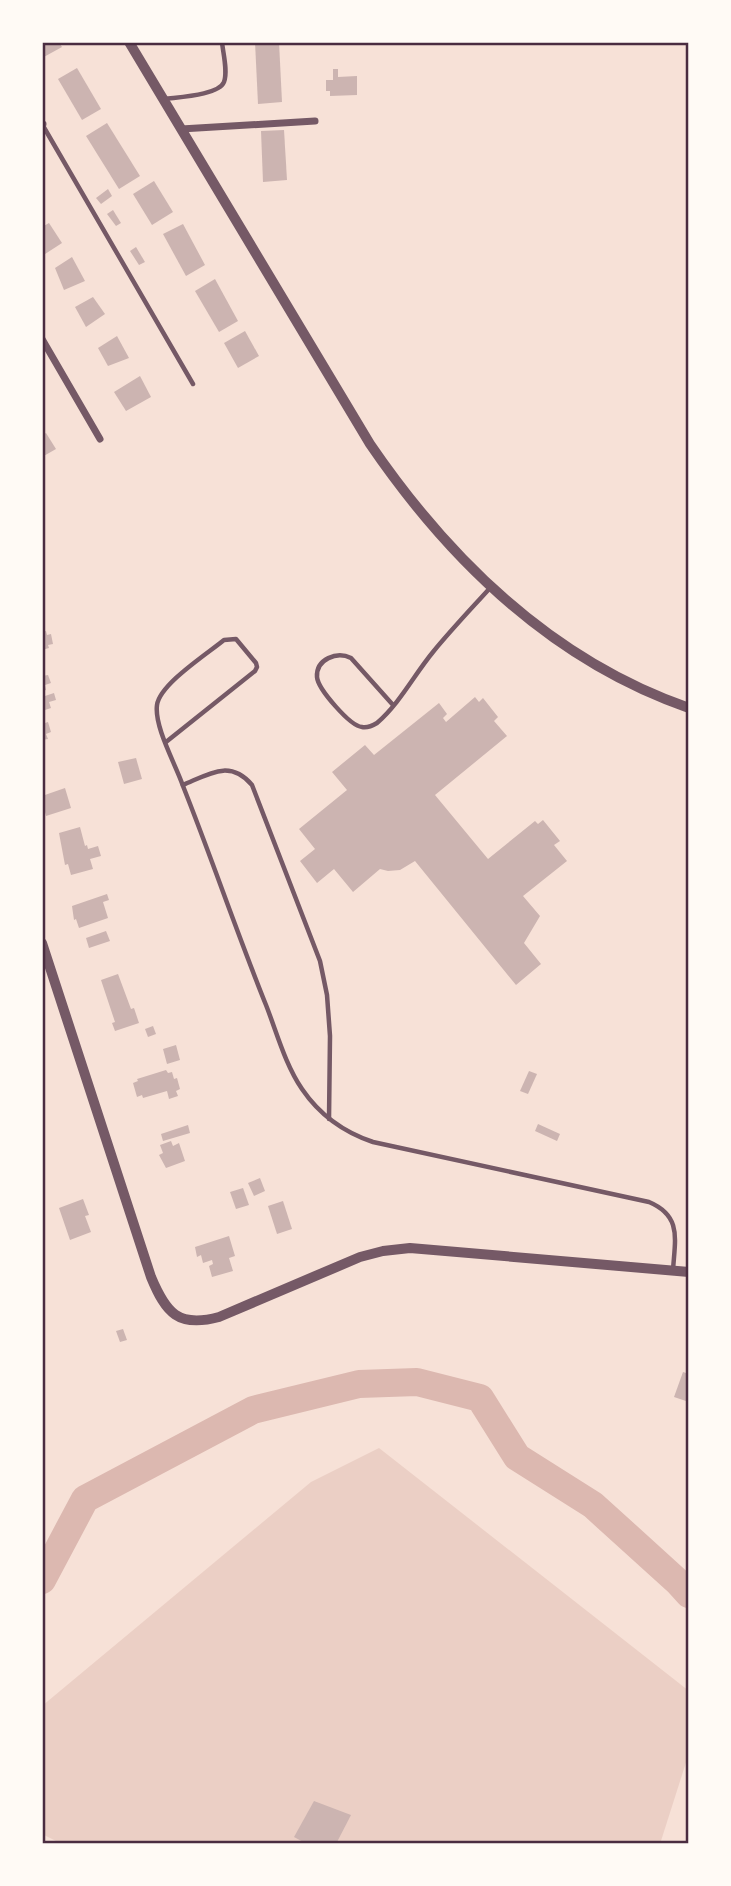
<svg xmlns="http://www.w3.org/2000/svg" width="731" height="1886" viewBox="0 0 731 1886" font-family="'PT Sans Narrow',sans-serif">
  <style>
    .green { fill: #ebcfc5 }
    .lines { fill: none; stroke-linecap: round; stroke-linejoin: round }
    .river { stroke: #dcb8b0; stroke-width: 28 }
    .building { fill: #ccb4b1 }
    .service { stroke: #755966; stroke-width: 4.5 }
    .minor { stroke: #755966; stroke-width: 7 }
    .tertiary { stroke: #755966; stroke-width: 10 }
    .neatline { fill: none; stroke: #4a2c40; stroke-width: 2.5 }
  </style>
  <rect width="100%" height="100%" fill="#f7e1d7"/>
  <polygon class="green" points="379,1448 689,1691 689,1753 660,1844 62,1844 42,1834 42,1706 311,1482"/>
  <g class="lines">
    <polyline class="river" points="42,1580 85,1499 253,1410 359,1384 417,1382 480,1398 517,1457 593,1505 679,1583 689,1594"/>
  </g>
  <g class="building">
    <polygon points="42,42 59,42 62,47 42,58"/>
    <polygon points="255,42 279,42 282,102 258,104"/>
    <polygon points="77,68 101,109 82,120 58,79"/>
    <polygon points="333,69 338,69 338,77 357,76 357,95 330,96 330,91 326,91 326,80 333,80"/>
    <polygon points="107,123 140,176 119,189 86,136"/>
    <polygon points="261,131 284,130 287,180 263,182"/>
    <polygon points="154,181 173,212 152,225 133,194"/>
    <polygon points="108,189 112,196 101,204 96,198"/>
    <polygon points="113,210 121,223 116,226 107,214"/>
    <polygon points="49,223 62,243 42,256 42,227"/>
    <polygon points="183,224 205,265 186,276 163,234"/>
    <polygon points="136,247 145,262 139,265 130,251"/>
    <polygon points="72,257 85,281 64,290 55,268"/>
    <polygon points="215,279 238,321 219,332 195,291"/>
    <polygon points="93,297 105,314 86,327 75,307"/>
    <polygon points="245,331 259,356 238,368 224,343"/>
    <polygon points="117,336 129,358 108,366 98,348"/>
    <polygon points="140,376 151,397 126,411 114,392"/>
    <polygon points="46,433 56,449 42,457 42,435"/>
    <polygon points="46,631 47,635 51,634 53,644 48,645 49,648 42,650 42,632"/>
    <polygon points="48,675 51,683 45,685 46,690 42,691 42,676"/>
    <polygon points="54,693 56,700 49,702 51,708 42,711 42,697"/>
    <polygon points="475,697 479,702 483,698 498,717 494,721 507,736 435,795 488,859 535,821 538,824 543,820 560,841 554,845 567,861 523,896 540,916 524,943 541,964 516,985 415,861 400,870 388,871 380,869 353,892 334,869 317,883 300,861 315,849 299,829 347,790 332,772 365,745 374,755 439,703 447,714 443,718 446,722"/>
    <polygon points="48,722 51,732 46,734 48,739 42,740 42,724"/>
    <polygon points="136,758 142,779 124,784 118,762"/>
    <polygon points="65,788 71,808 46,816 45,812 42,813 42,796"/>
    <polygon points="80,827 85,846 87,845 88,849 98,846 101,856 90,859 93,869 71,875 68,864 65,865 59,833"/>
    <polygon points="107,894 109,900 103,902 108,918 79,928 76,919 74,920 72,906"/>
    <polygon points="106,931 110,941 89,948 86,938"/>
    <polygon points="118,974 131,1009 134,1008 139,1023 115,1031 112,1023 115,1022 101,980"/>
    <polygon points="153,1026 156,1034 148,1037 145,1029"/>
    <polygon points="176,1045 180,1060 167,1064 163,1049"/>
    <polygon points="166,1070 168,1073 172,1072 174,1079 177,1078 180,1089 176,1091 178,1096 169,1099 167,1091 143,1098 142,1095 137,1097 133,1083 138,1081 137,1079"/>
    <polygon points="529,1071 537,1074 528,1094 520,1091"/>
    <polygon points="538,1124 560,1134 557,1141 535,1131"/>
    <polygon points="188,1125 190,1133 163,1141 161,1134"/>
    <polygon points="171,1141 173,1146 179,1143 185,1161 166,1168 159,1155 163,1153 160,1145"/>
    <polygon points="260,1178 265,1191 254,1196 248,1183"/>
    <polygon points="243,1188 249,1205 236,1209 230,1192"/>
    <polygon points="83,1199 89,1215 85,1216 91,1232 70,1240 59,1208"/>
    <polygon points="283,1201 292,1229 277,1234 268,1206"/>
    <polygon points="229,1236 235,1256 229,1258 233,1271 212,1277 209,1266 213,1264 212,1260 203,1263 201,1255 197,1257 195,1247"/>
    <polygon points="123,1329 127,1340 120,1342 116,1331"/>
    <polygon points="683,1372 689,1374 689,1402 674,1397"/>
    <polygon points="314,1801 351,1815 336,1844 307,1844 294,1837"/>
  </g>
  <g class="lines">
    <g class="service">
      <path d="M165,99C179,97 219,95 224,82C228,71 223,53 222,42"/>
      <polyline points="42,124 193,384"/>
      <path d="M393,705L351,658C337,651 316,659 317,677C318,689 350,726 362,727C367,728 372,726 377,723C400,703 414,675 433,652C451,630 471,609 490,588"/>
      <path d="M166,742L255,671L257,667L256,663L236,639L224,640C207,654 160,684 157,705C154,727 176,765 183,786C212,859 237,933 266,1005C277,1033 285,1064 302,1089C319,1114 343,1132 373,1142L649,1202C682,1216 675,1239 673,1270"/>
      <path d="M183,785C209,774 230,759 252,785L320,961L327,995L330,1036L329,1119"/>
    </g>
    <g class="minor">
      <polyline points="42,124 43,124"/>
      <polyline points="181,129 315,121"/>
      <polyline points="42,339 100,439"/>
    </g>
    <g class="tertiary">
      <path d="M129,42L370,444C450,561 553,661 689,708"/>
      <path d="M42,943L151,1277C166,1313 178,1328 219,1317L360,1257L383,1251L410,1248L689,1272"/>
    </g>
  </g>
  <rect width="731" height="1886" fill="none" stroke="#fffaf5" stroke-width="88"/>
  <rect x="44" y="44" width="643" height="1798" class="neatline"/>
</svg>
